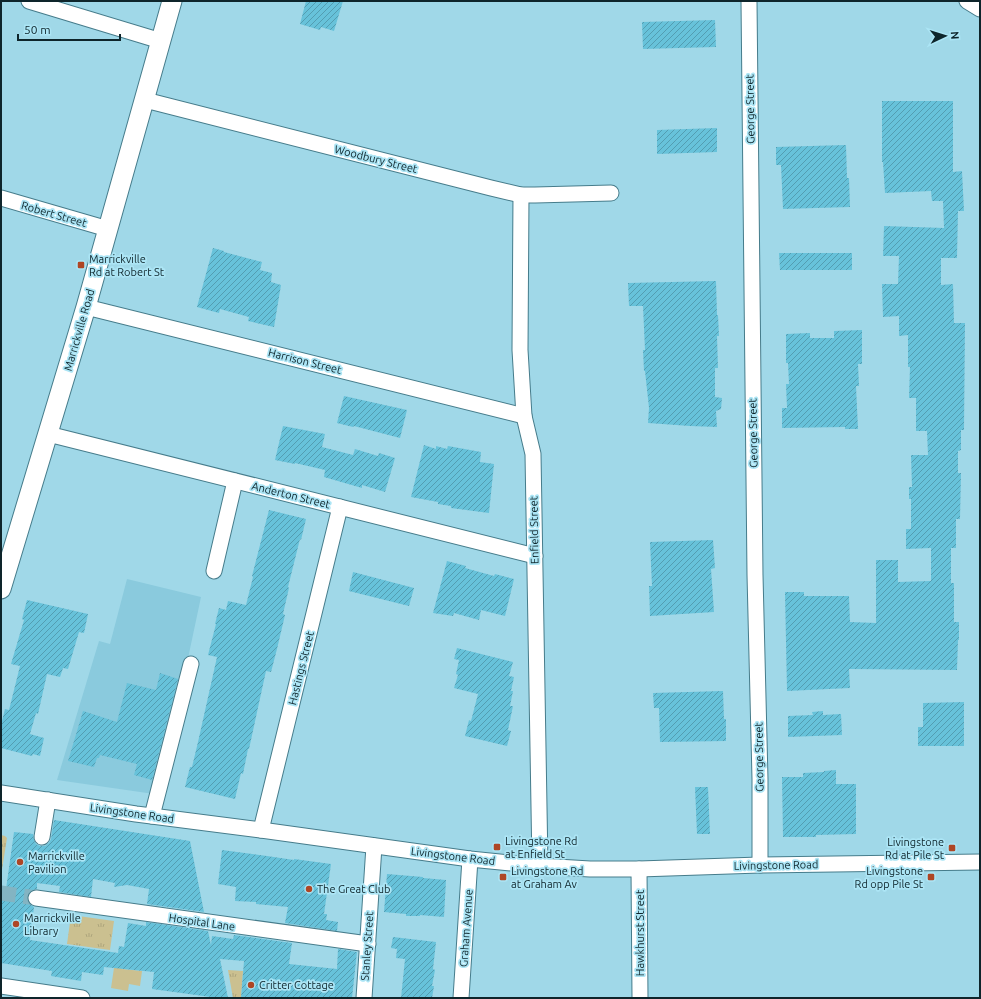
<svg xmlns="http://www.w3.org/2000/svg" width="981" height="999" viewBox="0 0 981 999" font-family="Ubuntu,sans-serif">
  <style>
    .built { fill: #8acadd }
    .grass { fill: url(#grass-tufts) }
    .garden { fill: #cbc090 }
    .building { fill: url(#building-hatch) }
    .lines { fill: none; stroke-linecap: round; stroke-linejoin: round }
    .minor-tunnel { stroke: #83b4c2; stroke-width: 15; stroke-dasharray: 15 8; stroke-linecap: butt }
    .minor-casing { stroke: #467c8b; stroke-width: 17 }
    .major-casing { stroke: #467c8b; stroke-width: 21 }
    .minor { stroke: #fff; stroke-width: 15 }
    .major { stroke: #fff; stroke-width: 19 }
    .poi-dot { fill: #ae4625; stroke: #ace5f5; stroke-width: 1.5 }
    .labels { text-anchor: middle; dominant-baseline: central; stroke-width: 3.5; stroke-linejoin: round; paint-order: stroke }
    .street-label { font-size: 11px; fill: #0e252b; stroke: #ace5f5 }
    .poi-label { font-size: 11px; fill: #0e252b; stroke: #ace5f5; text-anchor: start }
  </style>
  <defs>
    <pattern id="grass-tufts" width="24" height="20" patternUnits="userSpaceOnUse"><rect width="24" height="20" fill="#cbc090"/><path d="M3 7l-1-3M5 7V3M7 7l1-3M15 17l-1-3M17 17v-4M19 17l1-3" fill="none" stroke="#ada57c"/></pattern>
    <pattern id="building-hatch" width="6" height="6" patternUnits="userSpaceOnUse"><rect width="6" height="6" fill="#67c2da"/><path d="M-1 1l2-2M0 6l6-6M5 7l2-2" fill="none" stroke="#539db1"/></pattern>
  </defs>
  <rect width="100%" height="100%" fill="#a0d8e8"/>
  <polygon class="built" points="127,579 201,597 187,663 154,794 57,780 99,641 110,644"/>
  <g class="grass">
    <polygon points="1,835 5,836 7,838 1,876"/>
    <polygon points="71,915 114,921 110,950 67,944"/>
    <polygon points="228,970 243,971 241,998 233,998"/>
  </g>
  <polygon class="garden" points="115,961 122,969 142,971 140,986 129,984 128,991 111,988"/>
  <g class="building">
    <polygon points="306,1 343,1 334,31 321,27 320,30 300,24"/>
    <polygon points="715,20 716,47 643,49 642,22"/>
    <polygon points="882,101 953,101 953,172 962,171 964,211 958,211 957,258 941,258 941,285 953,284 954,323 965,323 964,430 961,430 961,450 958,451 958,473 961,473 960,519 956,519 956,548 951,548 951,583 954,583 954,622 959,622 959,640 958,640 957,670 849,669 850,688 787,691 785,592 804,592 804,596 849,596 850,622 876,623 876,560 898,560 898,582 931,581 931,548 906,549 906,529 911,529 911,499 909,499 909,487 912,487 911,455 928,455 927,431 916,431 916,398 909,398 910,367 908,367 908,335 899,336 899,316 883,317 882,284 898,284 899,256 883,256 884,226 944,228 943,201 932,201 931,191 885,193 883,162 882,162"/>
    <polygon points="717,128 717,152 657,154 657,130"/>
    <polygon points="846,145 847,178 849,178 850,207 783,209 781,165 776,165 776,147"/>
    <polygon points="213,248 224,251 224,252 262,262 260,270 272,273 271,282 281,285 274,327 248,321 249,317 220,309 219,313 197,307"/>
    <polygon points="779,253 852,253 852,270 780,270"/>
    <polygon points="716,281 717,315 718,315 719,336 717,336 718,368 715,368 715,397 722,398 721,409 716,411 717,427 690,426 648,423 649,408 645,371 644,371 643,350 645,350 643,306 629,306 628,283"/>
    <polygon points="862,330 862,364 858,364 859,386 856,386 858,429 845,429 845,427 782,428 782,408 787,408 786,384 789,384 788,363 786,363 786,334 810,333 810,338 834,338 834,331"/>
    <polygon points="344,396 407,410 400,438 354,426 353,427 337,423"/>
    <polygon points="283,426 325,434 322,447 353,455 355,449 378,456 379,453 395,458 385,492 362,485 362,488 324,477 325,470 295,463 295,464 275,460"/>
    <polygon points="424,445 436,449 436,446 447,449 448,446 481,452 480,462 494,464 489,513 451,508 451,506 438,504 438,502 411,497"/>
    <polygon points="269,510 306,519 301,540 300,539 288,587 289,588 283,614 285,615 277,649 271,672 266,671 249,749 248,749 243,774 241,773 235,799 185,787 190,767 192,767 198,742 217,657 208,655 216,624 215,624 219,608 226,610 228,601 246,605 253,577 252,576"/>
    <polygon points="713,540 715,568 711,569 714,612 650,616 649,586 652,586 650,542"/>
    <polygon points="447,561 466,566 465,568 494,576 495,574 514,579 505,616 481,610 479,620 454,613 453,616 433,613"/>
    <polygon points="353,572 414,588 409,606 349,591"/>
    <polygon points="27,600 88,614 84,633 79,632 68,669 63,668 60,677 47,674 38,714 36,713 30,734 44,738 40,756 33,754 32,756 1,748 1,725 5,709 9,710 20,666 11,664 24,620 22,619"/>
    <polygon points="457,648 513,662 509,676 514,677 511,691 513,691 510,706 513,706 508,730 511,731 507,746 465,736 469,720 471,721 478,694 454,688 458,675 456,674 459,660 454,659"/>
    <polygon points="160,673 178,679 152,780 134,775 137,764 100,755 99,758 97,758 94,767 68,761 83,711 117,722 127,683 156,690"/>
    <polygon points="723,691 724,719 726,719 726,741 660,742 659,708 654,708 653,693"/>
    <polygon points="964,702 964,746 918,746 918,727 923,727 923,703"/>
    <polygon points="823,711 823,715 841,714 842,735 788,737 788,716 813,715 812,712"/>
    <polygon points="836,770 836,784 856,784 856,834 816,835 816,837 783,837 782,777 803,777 803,773 824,772 824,771"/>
    <polygon points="695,787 708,787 710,834 697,834"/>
    <polygon points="54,820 190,841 204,912 147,904 149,889 127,885 114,887 115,883 93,879 91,897 59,892 60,886 37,883 37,889 33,890 29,892 27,897 28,902 31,905 34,907 30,940 118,953 119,946 124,947 128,923 146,926 146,922 208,931 211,945 212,936 233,939 234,935 292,943 289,964 337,969 338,949 357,952 352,998 241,998 244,961 220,959 228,998 218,998 152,989 154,972 104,967 103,975 82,972 81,981 51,976 52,971 1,963 1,888 6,889 14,832 33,834 34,840 36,844 40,846 45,846 49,843 51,839"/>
    <polygon points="222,850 267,856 294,860 294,859 331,864 324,914 327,914 326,920 338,922 337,931 285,923 288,907 256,904 256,902 235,901 236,887 218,884"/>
    <polygon points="387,874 423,877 423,878 446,880 444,917 420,915 420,916 406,916 406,914 384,912"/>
    <polygon points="393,937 436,942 433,969 435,970 432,986 434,986 432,998 401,998 405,959 396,958 397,949 391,948"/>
  </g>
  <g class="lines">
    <polyline class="minor-tunnel" points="1,893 36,898"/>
    <defs>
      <g id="minor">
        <polyline points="29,1 161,41"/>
        <polyline points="749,1 755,575 760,779 760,865"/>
        <polyline points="967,1 980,9"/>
        <polyline points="145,100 491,188 521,195 535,195 611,193"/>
        <polyline points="521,195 520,350 524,416 533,454 540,866"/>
        <polyline points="1,198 108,229"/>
        <polyline points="86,307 524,416"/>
        <polyline points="48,434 535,556"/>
        <polyline points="214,571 235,481"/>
        <polyline points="1,793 136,814 261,830 470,859 540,866 590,869 639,869 760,865 980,862"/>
        <polyline points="152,816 191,664"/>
        <polyline points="261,830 340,507"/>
        <polyline points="42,837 48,800"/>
        <polyline points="639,869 640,998"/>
        <polyline points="36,898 368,944"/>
        <polyline points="1,986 82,998"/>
        <polyline points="364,998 374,846"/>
        <polyline points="461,998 470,859"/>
      </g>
      <polyline id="major" points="1,589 86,307 172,1"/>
    </defs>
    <use href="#minor" class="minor-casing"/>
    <use href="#major" class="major-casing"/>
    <use href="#minor" class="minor"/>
    <use href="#major" class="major"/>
  </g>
  <g class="poi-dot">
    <rect x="77" y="261" width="8" height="8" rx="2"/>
    <rect x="493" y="843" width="8" height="8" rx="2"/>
    <rect x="948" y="844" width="8" height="8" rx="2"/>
    <circle cx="20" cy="862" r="4"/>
    <rect x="499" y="873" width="8" height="8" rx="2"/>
    <rect x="927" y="873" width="8" height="8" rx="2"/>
    <circle cx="309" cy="889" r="4"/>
    <circle cx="16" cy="924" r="4"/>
    <circle cx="251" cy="985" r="4"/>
  </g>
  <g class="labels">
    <g class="street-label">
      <text transform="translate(750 109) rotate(-91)">George Street</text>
      <text transform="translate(376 159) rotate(14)">Woodbury Street</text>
      <text transform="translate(54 214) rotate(16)">Robert Street</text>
      <text transform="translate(79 330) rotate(-74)">Marrickville Road</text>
      <text transform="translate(305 361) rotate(14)">Harrison Street</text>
      <text transform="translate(753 433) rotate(-91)">George Street</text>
      <text transform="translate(291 495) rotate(14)">Anderton Street</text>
      <text transform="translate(534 530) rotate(-91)">Enfield Street</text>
      <text transform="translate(301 668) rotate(-76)">Hastings Street</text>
      <text transform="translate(759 757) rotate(-91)">George Street</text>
      <text transform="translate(132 813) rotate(8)">Livingstone Road</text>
      <text transform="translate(453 856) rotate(7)">Livingstone Road</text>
      <text transform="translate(776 865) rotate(-1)">Livingstone Road</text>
      <text transform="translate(202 922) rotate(8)">Hospital Lane</text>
      <text transform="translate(466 928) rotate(-86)">Graham Avenue</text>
      <text transform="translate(640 933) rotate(-90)">Hawkhurst Street</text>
      <text transform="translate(367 946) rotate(-86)">Stanley Street</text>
    </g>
    <g class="poi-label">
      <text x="89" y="259">Marrickville<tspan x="89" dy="13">Rd at Robert St</tspan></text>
      <text x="505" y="841">Livingstone Rd<tspan x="505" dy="13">at Enfield St</tspan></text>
      <text x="944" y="842" text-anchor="end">Livingstone<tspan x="944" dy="13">Rd at Pile St</tspan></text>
      <text x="28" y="856">Marrickville<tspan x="28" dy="13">Pavilion</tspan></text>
      <text x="511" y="871">Livingstone Rd<tspan x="511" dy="13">at Graham Av</tspan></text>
      <text x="923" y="871" text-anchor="end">Livingstone<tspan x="923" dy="13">Rd opp Pile St</tspan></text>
      <text x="317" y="889">The Great Club</text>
      <text x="24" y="918">Marrickville<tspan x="24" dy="13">Library</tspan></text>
      <text x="259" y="985">Critter Cottage</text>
    </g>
  </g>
  <rect width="981" height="999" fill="none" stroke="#0e252b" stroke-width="4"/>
  <g transform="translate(945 36) rotate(86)" stroke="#ace5f5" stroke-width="3" paint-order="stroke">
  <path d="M0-3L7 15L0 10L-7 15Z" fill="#0e252b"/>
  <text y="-6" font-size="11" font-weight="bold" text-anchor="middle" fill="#0e252b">N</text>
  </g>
  <path d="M18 34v6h102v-6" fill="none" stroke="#0e252b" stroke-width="2"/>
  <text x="24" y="34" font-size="12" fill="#0e252b" stroke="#ace5f5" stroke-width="3" paint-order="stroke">50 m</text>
</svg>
